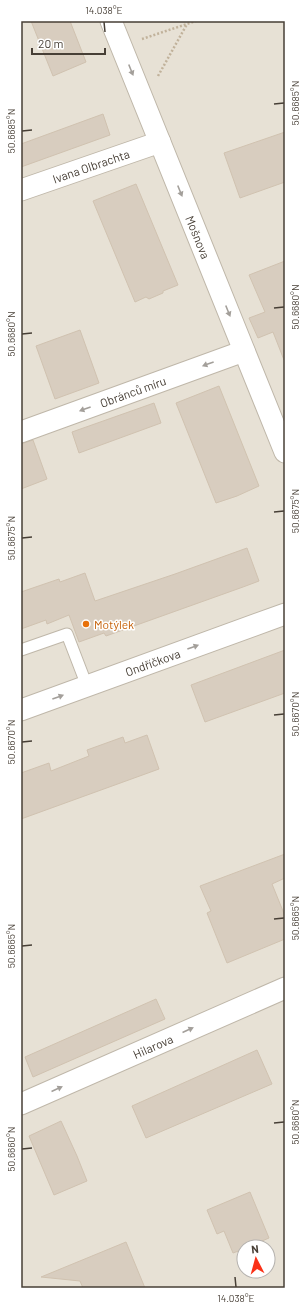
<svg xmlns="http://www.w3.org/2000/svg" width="306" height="1309" viewBox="0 0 306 1309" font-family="Barlow,sans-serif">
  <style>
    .residential { fill: #e7e1d5; fill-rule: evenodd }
    .building { fill: #d8cdbf; stroke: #d0c2b0 }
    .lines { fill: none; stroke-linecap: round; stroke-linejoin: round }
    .service-casing { stroke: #bfb7a9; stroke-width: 13 }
    .minor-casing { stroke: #bfb7a9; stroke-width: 23 }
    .path { stroke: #c1b29b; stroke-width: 2.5; stroke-dasharray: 2 2; stroke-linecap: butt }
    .service { stroke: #fff; stroke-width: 11 }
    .minor { stroke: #fff; stroke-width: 21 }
    .oneway { fill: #a39f9a }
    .ticks { fill: none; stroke: #473f36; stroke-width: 1.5 }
    .food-dot { fill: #e8710a; stroke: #fff; stroke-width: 1.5 }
    .labels { text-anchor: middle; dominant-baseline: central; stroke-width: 3; stroke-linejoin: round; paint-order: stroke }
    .street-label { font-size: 12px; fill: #473f36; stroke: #fff }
    .food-label { font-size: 12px; fill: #c56008; stroke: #fff; text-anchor: start }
    .neatline { fill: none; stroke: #473f36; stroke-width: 1.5 }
    .ticks-label { font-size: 10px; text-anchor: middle; fill: #473f36 }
  </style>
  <rect width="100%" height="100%" fill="#f3efe7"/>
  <path class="residential" d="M21,21H285V1288H21ZM244,1247H268V1271H244Z"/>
  <g class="building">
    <polygon points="31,21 70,21 86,62 53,76"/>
    <polygon points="103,114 110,135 21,167 21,144"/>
    <polygon points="285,132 285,182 240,198 224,153"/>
    <polygon points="136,184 178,285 163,291 163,293 149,299 146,297 135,302 93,201"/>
    <polygon points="285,261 285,360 284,360 273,332 258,338 249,318 265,312 249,275"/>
    <polygon points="80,330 99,383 55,399 36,346"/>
    <polygon points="219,386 259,486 237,496 216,503 176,403"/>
    <polygon points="154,403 161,423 79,453 72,432"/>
    <polygon points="33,440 47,479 21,489 21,444"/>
    <polygon points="247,548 259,581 243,587 106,636 104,633 79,642 69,615 47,624 46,620 21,629 21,592 59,579 60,582 85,573 95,601 175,574"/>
    <polygon points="285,650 285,693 205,722 191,685"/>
    <polygon points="147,735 159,769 21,819 21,773 49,763 51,771 89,756 87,750 123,737 125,743"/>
    <polygon points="285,854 285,878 272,884 285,916 285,939 227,963 207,913 211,911 200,886"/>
    <polygon points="156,999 165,1019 33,1077 25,1057"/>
    <polygon points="257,1050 272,1084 146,1138 132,1106"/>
    <polygon points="61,1121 77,1156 87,1181 54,1195 29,1136"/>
    <polygon points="250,1192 269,1238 248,1247 244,1247 244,1249 233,1253 224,1231 217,1234 207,1210"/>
    <polygon points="126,1242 145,1288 83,1288 80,1281 41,1277"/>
  </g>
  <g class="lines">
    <defs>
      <polyline id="service" points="21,650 67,634 87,686"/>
      <g id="minor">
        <path id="s1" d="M111,21L285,452"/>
        <path id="s2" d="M21,190L160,142"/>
        <path id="s3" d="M21,432L244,351"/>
        <path id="s4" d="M21,710L285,614"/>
        <path id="s5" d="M21,1104L285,988"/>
      </g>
    </defs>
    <use href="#service" class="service-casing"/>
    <use href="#minor" class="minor-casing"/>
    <g class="path">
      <polyline points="142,39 196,21"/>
      <polyline points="158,76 187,24"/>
    </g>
    <use href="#service" class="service"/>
    <use href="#minor" class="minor"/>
  </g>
  <defs><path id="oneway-solid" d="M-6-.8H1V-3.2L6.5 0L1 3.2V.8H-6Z"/></defs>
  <g class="oneway">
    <use href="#oneway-solid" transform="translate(131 70) rotate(68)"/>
    <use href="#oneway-solid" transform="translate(180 191) rotate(68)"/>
    <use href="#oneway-solid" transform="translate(228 311) rotate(68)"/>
    <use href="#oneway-solid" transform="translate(208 364) rotate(160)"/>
    <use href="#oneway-solid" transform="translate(85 409) rotate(160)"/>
    <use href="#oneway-solid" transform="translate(193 647) rotate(-20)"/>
    <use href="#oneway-solid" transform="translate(58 697) rotate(-20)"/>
    <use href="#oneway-solid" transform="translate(188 1030) rotate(-24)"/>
    <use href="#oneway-solid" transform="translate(57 1089) rotate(-24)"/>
  </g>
  <path class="ticks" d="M104,22L105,32M274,104L284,103M22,131L32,130M274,308L284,307M22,334L32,333M274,512L284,511M22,538L32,537M274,715L284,714M22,742L32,741M274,919L284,918M22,946L32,945M274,1123L284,1122M22,1149L32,1148M235,1277L236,1287"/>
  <circle class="food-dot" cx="86" cy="624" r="4"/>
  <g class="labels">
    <g class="street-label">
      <text stroke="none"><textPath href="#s2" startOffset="74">Ivana Olbrachta</textPath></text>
      <text stroke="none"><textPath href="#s1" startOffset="233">Mošnova</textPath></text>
      <text stroke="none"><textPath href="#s3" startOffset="119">Obránců míru</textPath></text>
      <text stroke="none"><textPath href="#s4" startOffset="140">Ondříčkova</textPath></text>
      <text stroke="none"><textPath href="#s5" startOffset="144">Hilarova</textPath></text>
    </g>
    <g class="food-label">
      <text x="94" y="624">Motýlek</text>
    </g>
  </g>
  <rect width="306" height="1309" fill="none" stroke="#ffffff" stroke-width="44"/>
  <g transform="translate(256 1259) rotate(354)"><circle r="19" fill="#ffffff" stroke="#b5b2af"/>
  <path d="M0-3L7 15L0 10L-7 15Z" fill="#fa3117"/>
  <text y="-6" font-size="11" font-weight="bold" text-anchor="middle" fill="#473f36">N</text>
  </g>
  <path d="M32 48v6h73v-6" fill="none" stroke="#473f36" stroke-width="2"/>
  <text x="38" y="48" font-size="12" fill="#473f36" stroke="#ffffff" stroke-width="3" paint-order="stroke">20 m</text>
  <rect x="22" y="22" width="262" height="1265" class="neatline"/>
  <g class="ticks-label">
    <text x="104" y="14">14.038°E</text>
    <text transform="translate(295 103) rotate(-90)" y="4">50.6685°N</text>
    <text transform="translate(11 131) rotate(-90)" y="4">50.6685°N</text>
    <text transform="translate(295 307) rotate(-90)" y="4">50.6680°N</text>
    <text transform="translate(11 334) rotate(-90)" y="4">50.6680°N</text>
    <text transform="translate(295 511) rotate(-90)" y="4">50.6675°N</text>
    <text transform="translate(11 538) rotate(-90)" y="4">50.6675°N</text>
    <text transform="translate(295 714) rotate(-90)" y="4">50.6670°N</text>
    <text transform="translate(11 742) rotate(-90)" y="4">50.6670°N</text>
    <text transform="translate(295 918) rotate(-90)" y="4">50.6665°N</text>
    <text transform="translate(11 946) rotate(-90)" y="4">50.6665°N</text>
    <text transform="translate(295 1122) rotate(-90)" y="4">50.6660°N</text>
    <text transform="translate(11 1149) rotate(-90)" y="4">50.6660°N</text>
    <text x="236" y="1302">14.038°E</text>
  </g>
</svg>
